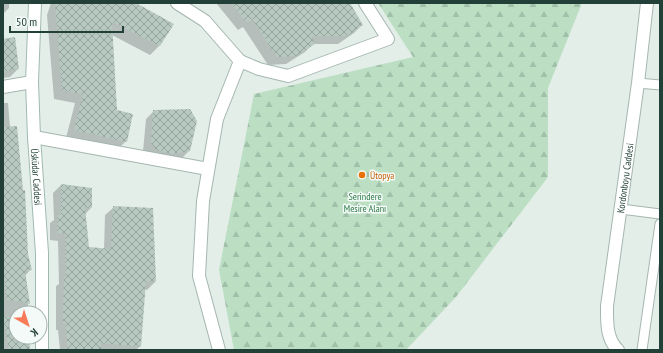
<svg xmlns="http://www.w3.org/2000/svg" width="663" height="353" viewBox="0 0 663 353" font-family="'PT Sans Narrow',sans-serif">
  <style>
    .forest { fill: url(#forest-firs) }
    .shadow { fill: #0003 }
    .building { fill: url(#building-cross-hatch) }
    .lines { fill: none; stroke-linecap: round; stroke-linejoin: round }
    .service-casing { stroke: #a5b6b0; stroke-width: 11 }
    .minor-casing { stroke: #a5b6b0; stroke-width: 14 }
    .tertiary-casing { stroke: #a5b6b0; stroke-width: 14 }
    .secondary-casing { stroke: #a1bab1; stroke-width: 14 }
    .service { stroke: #fff; stroke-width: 9 }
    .minor { stroke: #fff; stroke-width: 12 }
    .tertiary { stroke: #fff; stroke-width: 12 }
    .secondary { stroke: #fff; stroke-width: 12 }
    .food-dot { fill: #e8710a; stroke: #f4faf7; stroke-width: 1.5 }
    .labels { text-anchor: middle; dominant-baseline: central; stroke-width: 3; stroke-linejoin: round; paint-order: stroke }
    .food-label { font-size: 10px; fill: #c56008; stroke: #f4faf7; text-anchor: start }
    .street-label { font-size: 10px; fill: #224037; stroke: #f4faf7 }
    .park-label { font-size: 10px; fill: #2b7947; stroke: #f4faf7 }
  </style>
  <defs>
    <pattern id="forest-firs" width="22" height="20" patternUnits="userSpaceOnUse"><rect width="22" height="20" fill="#bcdfc4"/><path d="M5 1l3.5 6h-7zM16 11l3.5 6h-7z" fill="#a1c0a9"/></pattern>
    <pattern id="building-cross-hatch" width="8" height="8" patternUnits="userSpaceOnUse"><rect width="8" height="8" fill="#b8c9c2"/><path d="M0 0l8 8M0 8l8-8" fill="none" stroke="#95a59e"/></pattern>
  </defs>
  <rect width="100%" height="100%" fill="#e3eee9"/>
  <polygon class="forest" points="378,3 582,3 548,88 548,177 456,297 406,350 234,350 219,270 254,94 413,57"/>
  <g class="shadow">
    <polygon points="3,3 9,3 9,8 3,14"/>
    <polygon points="51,3 134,3 173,24 159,46 150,55 112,35 116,110 126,141 117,150 66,138 75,103 54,99 47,15"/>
    <polygon points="216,3 349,3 362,25 354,33 338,44 313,44 305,52 286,64 268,65 243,27 238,30"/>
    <polygon points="3,40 18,69 10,77 3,78"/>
    <polygon points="3,103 8,103 10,127 3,251"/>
    <polygon points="154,111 189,151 181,159 143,151 146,119"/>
    <polygon points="61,185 91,208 85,214 88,248 104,250 105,215 113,208 155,282 147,290 144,289 140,346 136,350 60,350 58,330 56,330 56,286 59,284 58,241 50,240 50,223 54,220 53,193"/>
    <polygon points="3,261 30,270 25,276 28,297 28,313 16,313 16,337 29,337 29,350 3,350 3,342 4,340 3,327"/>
  </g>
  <g class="building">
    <polygon points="55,3 136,3 174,24 160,46 112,22 117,110 133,114 127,142 74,130 83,94 62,90"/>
    <polygon points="231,3 350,3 363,25 347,36 311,36 315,44 296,56 277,57 252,19 247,23"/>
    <polygon points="15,37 19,69 3,72 3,39"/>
    <polygon points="190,109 197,121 190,151 172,154 156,150 151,143 153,110"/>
    <polygon points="17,126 23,190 25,190 28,254 32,270 25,271 30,304 6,299 3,262 3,127"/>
    <polygon points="61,184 92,188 92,208 85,207 89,247 111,249 113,206 153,208 156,282 146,281 141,347 101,343 101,350 68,350 65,323 63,323 64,277 66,277 65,234 57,233 58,215 61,214"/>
    <polygon points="3,317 16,317 16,337 29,337 30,350 9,350"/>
  </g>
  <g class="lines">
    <defs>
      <g id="service">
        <polyline points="638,83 660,85"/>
        <polyline points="621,209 660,214"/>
        <polyline points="642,350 660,224"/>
      </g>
      <g id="minor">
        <polyline points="177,3 205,21 240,61 217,119 203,201 199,276 219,350"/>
        <polyline points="240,61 259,69 288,76 388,39 365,3"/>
        <polyline points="3,87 32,82"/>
        <polyline points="34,137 208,169"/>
      </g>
      <g id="tertiary">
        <path id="s1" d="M618,350C606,339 607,321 607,306L638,83L647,3"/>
      </g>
      <g id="secondary">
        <path id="s2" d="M35,3L32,82L34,137L42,253V350"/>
      </g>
    </defs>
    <use href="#service" class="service-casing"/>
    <use href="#minor" class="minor-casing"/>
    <use href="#tertiary" class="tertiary-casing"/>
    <use href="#secondary" class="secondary-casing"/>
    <use href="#service" class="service"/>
    <use href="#minor" class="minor"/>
    <use href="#tertiary" class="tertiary"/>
    <use href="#secondary" class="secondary"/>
  </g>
  <circle class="food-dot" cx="362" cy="175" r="4"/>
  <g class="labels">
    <g class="food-label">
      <text x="370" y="175">Ütopya</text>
    </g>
    <g class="street-label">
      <text stroke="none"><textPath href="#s2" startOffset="174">Üsküdar Caddesi</textPath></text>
      <text stroke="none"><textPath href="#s1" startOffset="176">Kordonboyu Caddesi</textPath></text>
    </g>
    <g class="park-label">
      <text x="365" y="196">Serindere<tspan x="365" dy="12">Mesire Alanı</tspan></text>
    </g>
  </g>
  <rect width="663" height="353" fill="none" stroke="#224037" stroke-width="8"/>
  <g transform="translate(28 325) rotate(141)"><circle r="19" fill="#f4faf7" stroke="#a0b0aa"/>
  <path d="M0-3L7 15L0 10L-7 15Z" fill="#f77b58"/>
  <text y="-6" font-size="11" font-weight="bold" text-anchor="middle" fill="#224037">K</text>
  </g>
  <path d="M10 26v6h113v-6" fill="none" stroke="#224037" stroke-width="2"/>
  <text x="16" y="26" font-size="12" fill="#224037" stroke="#f4faf7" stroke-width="3" paint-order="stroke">50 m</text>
</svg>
